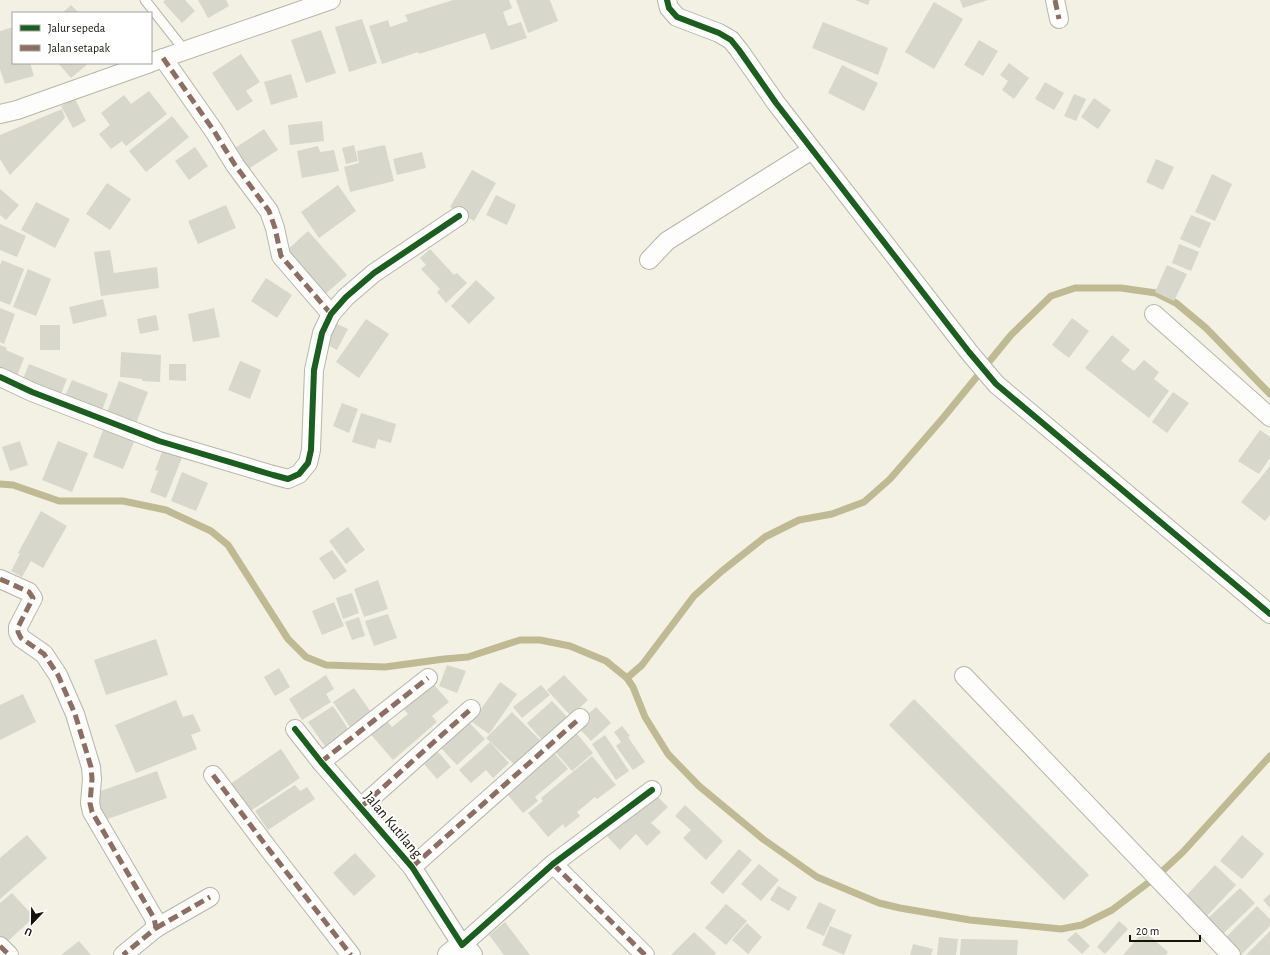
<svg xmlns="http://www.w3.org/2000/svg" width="1270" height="955" viewBox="0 0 1270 955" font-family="'Alegreya Sans',sans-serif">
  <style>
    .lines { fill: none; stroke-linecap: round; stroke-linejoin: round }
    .stream { stroke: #bfba94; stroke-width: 7 }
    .building { fill: #d8d7cb }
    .service-casing { stroke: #b6b6aa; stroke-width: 11 }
    .minor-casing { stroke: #b6b6aa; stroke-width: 20 }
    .secondary-casing { stroke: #b6b6aa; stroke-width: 24 }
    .service { stroke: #fdfdfb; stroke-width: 9 }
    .minor { stroke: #fdfdfb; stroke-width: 18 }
    .secondary { stroke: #fdfdfb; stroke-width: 22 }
    .quiet { stroke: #8d6e63; stroke-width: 5; stroke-dasharray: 10 5; stroke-linecap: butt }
    .cycleway-casing { stroke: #fff; stroke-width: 8 }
    .cycleway { stroke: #1b5e20; stroke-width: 6 }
    .labels { text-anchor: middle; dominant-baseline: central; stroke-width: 4; stroke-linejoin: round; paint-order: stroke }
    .street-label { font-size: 15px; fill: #141309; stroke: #fff }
  </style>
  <rect width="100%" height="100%" fill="#f3f1e3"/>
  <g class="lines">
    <g class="stream">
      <polyline points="0,484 13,485 59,501 123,501 166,510 211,531 228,545 288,639 306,657 326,665 385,667 444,659 468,657 520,640 540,640 570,646 606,661 627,678 633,687 645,717 668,754 699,786 763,839 817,877 879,903 900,908 970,920 1061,929 1082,925 1112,910 1156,877 1183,852 1270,756"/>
      <polyline points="627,678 642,665 694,596 722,571 765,537 799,520 832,514 864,502 890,479 943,418 1011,335 1051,296 1075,288 1121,288 1156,293 1176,303 1206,328 1270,394"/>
    </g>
  </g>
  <g class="building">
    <polygon points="165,0 185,0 195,11 182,23 163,2"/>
    <polygon points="198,0 226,0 229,6 208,18"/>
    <polygon points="453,0 509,0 512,8 503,12 508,26 521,22 527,38 491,50 485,33 419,54 418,52 382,64 369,26 388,20 390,27 408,21 405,15"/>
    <polygon points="516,0 550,0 558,21 528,33"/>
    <polygon points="855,0 870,0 868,5"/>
    <polygon points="960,0 988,0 963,8"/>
    <polygon points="934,2 963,19 934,69 905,52"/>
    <polygon points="71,5 79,13 62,13"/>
    <polygon points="362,19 377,63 349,72 335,27"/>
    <polygon points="823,22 888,48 878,75 812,48"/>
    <polygon points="13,27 13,63 30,63 34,76 5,84 0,69 0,31"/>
    <polygon points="321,30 336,73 306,83 291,40"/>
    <polygon points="979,40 998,51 983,76 964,65"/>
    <polygon points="241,54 260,82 246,91 253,101 237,111 212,73"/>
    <polygon points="58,63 89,63 71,78"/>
    <polygon points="1009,63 1029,78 1014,99 1002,90 1008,81 1000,75"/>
    <polygon points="842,65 878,83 864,111 828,93"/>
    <polygon points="291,74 298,97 271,105 264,82"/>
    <polygon points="1045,82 1064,93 1054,110 1035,99"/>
    <polygon points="149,91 167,114 126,146 122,141 111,149 99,134 110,125 101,113 124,95 131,104"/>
    <polygon points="1074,94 1086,99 1076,121 1064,116"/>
    <polygon points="1094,98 1111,110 1098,129 1081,117"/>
    <polygon points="75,99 86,121 73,128 61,106"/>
    <polygon points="62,109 65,118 10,175 0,159 0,135"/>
    <polygon points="172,116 189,137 146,172 129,151"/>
    <polygon points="322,121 324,141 290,145 288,125"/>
    <polygon points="264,129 278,150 245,171 232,150"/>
    <polygon points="354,145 358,161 346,164 342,148"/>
    <polygon points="385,145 394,181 350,192 344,167 359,163 357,151"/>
    <polygon points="318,146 320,152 334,150 339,171 302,178 297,151"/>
    <polygon points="195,147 208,166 189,180 175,161"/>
    <polygon points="422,152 426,168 397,175 393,159"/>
    <polygon points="1156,159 1174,167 1163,190 1146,182"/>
    <polygon points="472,170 496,183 474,221 450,207"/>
    <polygon points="1212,174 1232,184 1215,221 1195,212"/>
    <polygon points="107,183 131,199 110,230 86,214"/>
    <polygon points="338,185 356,211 319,238 301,212"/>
    <polygon points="0,189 19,205 6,220 0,215"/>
    <polygon points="496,195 516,205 507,225 486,215"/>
    <polygon points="36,202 70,219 55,248 21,230"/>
    <polygon points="226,205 236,228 198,244 188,221"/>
    <polygon points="1191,215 1211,223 1200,248 1180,239"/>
    <polygon points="0,224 26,236 17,257 0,250"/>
    <polygon points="308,231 347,275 322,297 284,253"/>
    <polygon points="1179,244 1199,252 1191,271 1172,263"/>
    <polygon points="430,249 454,275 457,273 467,283 446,303 437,292 440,289 421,269 426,265 420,258"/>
    <polygon points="110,250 114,273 157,267 159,288 101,296 94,252"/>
    <polygon points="2,260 24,269 10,305 0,301 0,265"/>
    <polygon points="1167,265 1187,274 1174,301 1155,292"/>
    <polygon points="28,269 51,279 36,316 13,307"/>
    <polygon points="266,278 292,295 277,318 251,301"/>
    <polygon points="476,280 495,298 469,324 451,306"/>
    <polygon points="103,299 107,316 73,324 69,307"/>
    <polygon points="0,308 15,314 4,344 0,342"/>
    <polygon points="214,308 220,337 193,342 188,314"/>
    <polygon points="156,315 159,330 140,334 137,319"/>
    <polygon points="1072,318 1089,331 1069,358 1052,345"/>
    <polygon points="366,319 389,334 359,378 336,362"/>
    <polygon points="335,323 348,329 337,350 324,343"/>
    <rect x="40" y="325" width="20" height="25"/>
    <polygon points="1112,335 1130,350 1121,361 1134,371 1144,360 1159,372 1154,379 1169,391 1149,418 1085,368"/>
    <polygon points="0,345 7,348 6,350 24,358 16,379 0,372"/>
    <polygon points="121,352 161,355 160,382 142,381 142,379 120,377"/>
    <polygon points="240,361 261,370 250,399 228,390"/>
    <polygon points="29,364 67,379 59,399 21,384"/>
    <polygon points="169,364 186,364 186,381 169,380"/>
    <polygon points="72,380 108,394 100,416 63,401"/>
    <polygon points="119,381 148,392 135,426 106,415"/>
    <polygon points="1173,392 1189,403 1167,433 1152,422"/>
    <polygon points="342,403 358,409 349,433 333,426"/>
    <polygon points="361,413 396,424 391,443 378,439 375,449 352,442"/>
    <polygon points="105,425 136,437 123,469 93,457"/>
    <polygon points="1260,430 1270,437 1270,458 1259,474 1238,461"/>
    <polygon points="20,441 28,465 10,471 2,447"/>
    <polygon points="58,441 88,453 72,492 42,480"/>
    <polygon points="164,447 183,455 166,498 150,492 158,471 155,470"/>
    <polygon points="1270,466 1270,515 1265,521 1241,502"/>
    <polygon points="182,472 208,483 196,511 171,501"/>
    <polygon points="41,511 67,526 43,568 31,561 22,577 11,571 20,554 18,553"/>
    <polygon points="348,527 365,550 346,564 329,541"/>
    <polygon points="332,550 347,571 334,580 319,558"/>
    <polygon points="378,580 388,609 364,617 354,589"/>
    <polygon points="352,593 359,613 343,619 336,598"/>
    <polygon points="334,602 344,626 322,635 312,611"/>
    <polygon points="388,614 397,638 374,646 365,621"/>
    <polygon points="359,617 365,636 352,640 345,622"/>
    <polygon points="156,639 168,675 106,695 94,660"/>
    <polygon points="447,665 466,671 457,693 439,686"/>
    <polygon points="279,668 290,687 275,696 264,677"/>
    <polygon points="326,675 334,689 326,694 331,702 302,720 289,699"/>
    <polygon points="564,675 588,700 571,716 547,690"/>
    <polygon points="429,679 449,702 432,716 437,722 393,760 367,730 383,717 392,727 408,714 399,704"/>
    <polygon points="500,682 517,694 489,734 472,722"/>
    <polygon points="541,685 550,695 522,718 513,707"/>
    <polygon points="354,688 373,715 352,730 333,702"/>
    <polygon points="23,694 36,722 0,740 0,705"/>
    <polygon points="914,699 1089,875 1064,900 889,725"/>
    <polygon points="176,700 183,717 193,714 201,731 191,735 197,749 136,773 115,725"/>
    <polygon points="552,701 567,717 542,740 527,723"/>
    <polygon points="333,706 350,732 326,748 308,722"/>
    <polygon points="596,707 611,723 591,741 576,725"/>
    <polygon points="512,712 541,741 516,766 486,738"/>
    <polygon points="464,717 485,739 457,765 436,743"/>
    <polygon points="622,726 630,736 628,737 645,762 633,770 616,746 621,742 614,732"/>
    <polygon points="572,728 593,753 572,771 550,746"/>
    <polygon points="605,735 629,771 616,780 592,744"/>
    <polygon points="490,742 509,763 493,778 486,770 471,783 459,770"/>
    <polygon points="433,746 451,767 437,779 419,758"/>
    <polygon points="550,748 568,769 535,797 538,801 523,813 502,788"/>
    <polygon points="281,749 300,778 249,812 230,784"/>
    <polygon points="592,756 616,785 597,799 595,797 577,812 580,816 565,828 563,824 548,837 528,813 543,801 541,798"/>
    <polygon points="157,771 167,798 105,820 95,793"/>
    <polygon points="295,785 300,791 307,787 315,799 268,830 255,811"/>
    <polygon points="653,792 668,807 651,823 661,832 647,846 636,834 620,850 606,835"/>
    <polygon points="685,805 723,841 706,860 683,838 691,830 675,816"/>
    <polygon points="27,835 47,858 0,899 0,858"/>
    <polygon points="1242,835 1264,854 1242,879 1220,861"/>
    <polygon points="739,849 752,860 723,894 710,883"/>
    <polygon points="355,853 376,876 354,896 333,873"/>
    <polygon points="759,864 779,880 761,901 741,884"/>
    <polygon points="1215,865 1236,885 1206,917 1185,897"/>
    <polygon points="778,886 797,897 789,911 770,900"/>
    <polygon points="1240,888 1255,903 1221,936 1206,920"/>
    <polygon points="12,893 34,917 6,943 0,937 0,903"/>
    <polygon points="1270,894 1270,908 1263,900"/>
    <polygon points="819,902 836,910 824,936 806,928"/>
    <polygon points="726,904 747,921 726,945 705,928"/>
    <polygon points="1257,906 1270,919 1270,926 1241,955 1224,939"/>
    <polygon points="1119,921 1128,929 1105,954 1097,947"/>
    <polygon points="505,922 530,955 504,955 489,935"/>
    <polygon points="747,923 762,937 748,954 732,940"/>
    <polygon points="830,926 852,935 844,955 822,945"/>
    <polygon points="1144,931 1168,952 1166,955 1123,955"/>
    <polygon points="1270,931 1270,955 1246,955"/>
    <polygon points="694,932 716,953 714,955 671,955"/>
    <polygon points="1076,932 1090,946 1082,954 1067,940"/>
    <polygon points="939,937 958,939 956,955 937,955"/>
    <polygon points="961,939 1018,940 1017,955 960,955"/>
    <polygon points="79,941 91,955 61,955"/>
    <polygon points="913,944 933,949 931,955 910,955"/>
  </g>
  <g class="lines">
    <defs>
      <polyline id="service" points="145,0 185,51"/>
      <g id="minor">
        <polyline points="667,0 669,8 677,17 719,33 731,40 739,50 776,103 969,352 996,384 1270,614"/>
        <polyline points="1055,0 1059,19"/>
        <polyline points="163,58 214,131 235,165 269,211 275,228 281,256 331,314"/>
        <polyline points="152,62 331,0"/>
        <polyline points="0,114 17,110 150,63"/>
        <polyline points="649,260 667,241 812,150"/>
        <polyline points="1154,314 1270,417"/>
        <polyline points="0,377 32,392 159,441 273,475 288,479 299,474 308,463 311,450 314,370 322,333 331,314 346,297 374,273 459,216"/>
        <polyline points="0,579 29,592 33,598 18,627 18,632 21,638 44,654 58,675 75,714 91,767 92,779 90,803 92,812 154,918 156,928 123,955"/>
        <polyline points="964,676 1231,955"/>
        <polyline points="295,729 321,762 412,867 462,945 553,864 652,790"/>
        <polyline points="321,762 428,678"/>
        <polyline points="213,775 267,847 351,955"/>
        <polyline points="361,807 471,709"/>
        <polyline points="553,864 645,955"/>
        <polyline points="412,867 580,718"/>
        <polyline points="156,928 210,897"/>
        <polyline points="0,946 9,955"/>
      </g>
      <polyline id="secondary" points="449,955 462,945 471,955"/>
    </defs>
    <use href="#service" class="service-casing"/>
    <use href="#minor" class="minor-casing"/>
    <use href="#secondary" class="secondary-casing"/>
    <use href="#service" class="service"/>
    <use href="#minor" class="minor"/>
    <use href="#secondary" class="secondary"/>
    <g class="quiet">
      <polyline points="1055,0 1059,19"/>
      <polyline points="163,58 214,131 235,165 269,211 275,228 281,256 331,314"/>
      <polyline points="0,579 29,592 33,598 18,627 18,632 21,638 44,654 58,675 75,714 91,767 92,779 90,803 92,812 154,918 156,928 123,955"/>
      <polyline points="321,762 428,678"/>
      <polyline points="213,775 267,847 351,955"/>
      <polyline points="361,807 471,709"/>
      <polyline points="553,864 645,955"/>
      <polyline points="412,867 580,718"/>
      <polyline points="156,928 210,897"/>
      <polyline points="0,946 9,955"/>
    </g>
    <defs>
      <g id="cycleway">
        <polyline points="667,0 669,8 677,17 719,33 731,40 739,50 776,103 969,352 996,384 1270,614"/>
        <polyline points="0,377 32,392 159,441 273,475 288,479 299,474 308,463 311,450 314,370 322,333 331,314 346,297 374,273 459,216"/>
        <polyline points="295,729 321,762 412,867 462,945 553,864 652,790"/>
      </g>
    </defs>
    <use href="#cycleway" class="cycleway-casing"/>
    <use href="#cycleway" class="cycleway"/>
  </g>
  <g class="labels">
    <g class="street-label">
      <text transform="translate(393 825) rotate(50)">Jalan Kutilang</text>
    </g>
  </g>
  <rect x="12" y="12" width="140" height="52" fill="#ffffff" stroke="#a1a19d"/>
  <rect x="20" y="25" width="20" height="6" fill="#1b5e20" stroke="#a1a19d"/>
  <text x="48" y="32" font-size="12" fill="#141309">Jalur sepeda</text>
  <rect x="20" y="45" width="20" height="6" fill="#8d6e63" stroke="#a1a19d"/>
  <text x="48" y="52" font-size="12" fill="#141309">Jalan setapak</text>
  <g transform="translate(32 923) rotate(202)" stroke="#ffffff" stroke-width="3" paint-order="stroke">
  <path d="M0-3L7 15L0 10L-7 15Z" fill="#141309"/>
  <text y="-6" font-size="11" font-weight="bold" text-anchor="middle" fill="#141309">U</text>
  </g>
  <path d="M1130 935v6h70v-6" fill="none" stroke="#141309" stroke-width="2"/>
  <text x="1136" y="935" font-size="12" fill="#141309" stroke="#ffffff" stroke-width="3" paint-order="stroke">20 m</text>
</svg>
